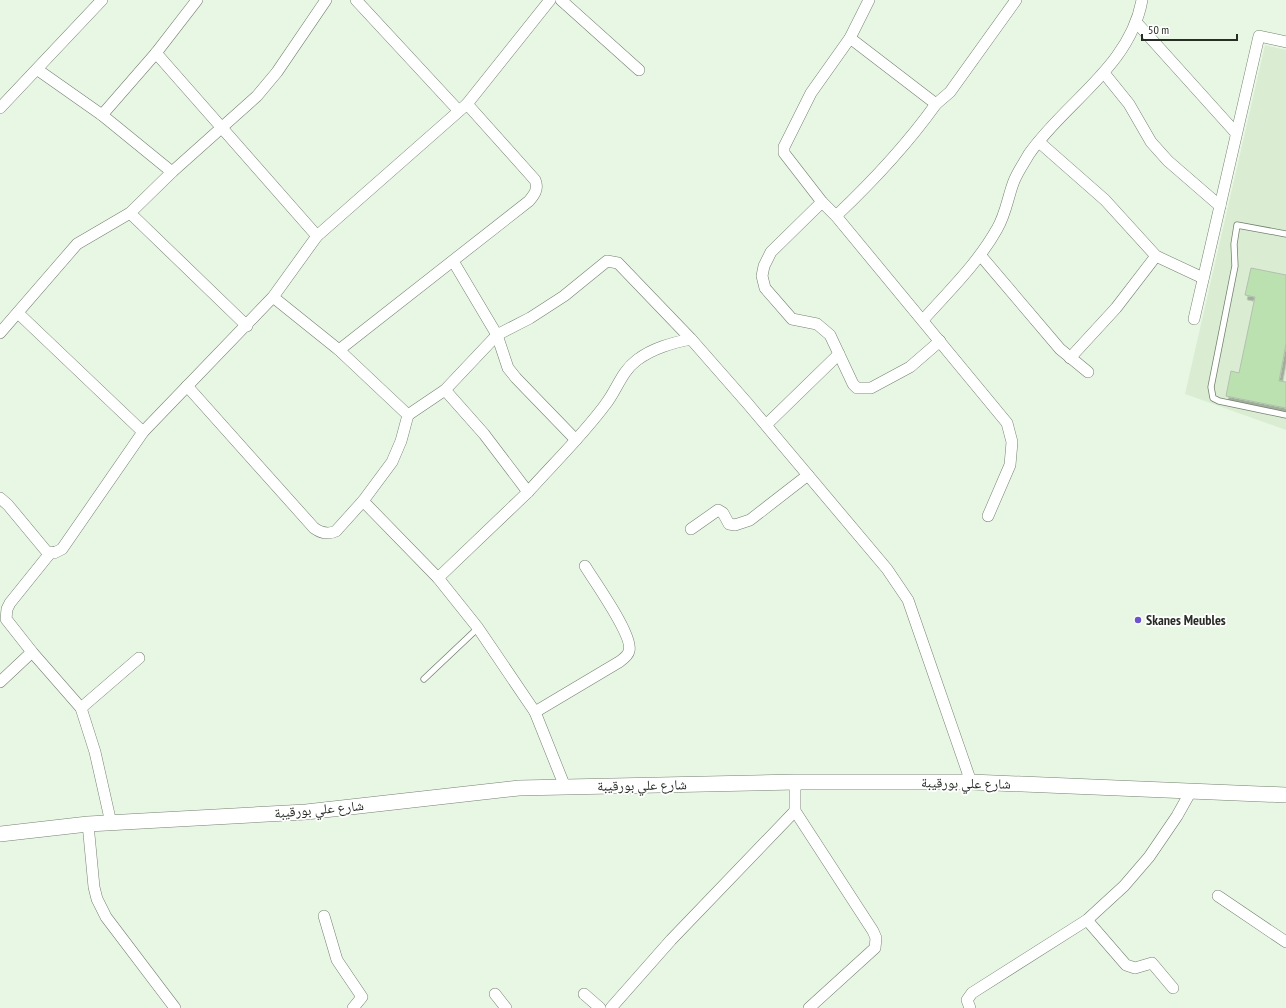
<svg xmlns="http://www.w3.org/2000/svg" width="1286" height="1008" viewBox="0 0 1286 1008" font-family="'PT Sans Narrow','Noto Naskh Arabic',sans-serif">
  <style>
    .built { fill: #daedd3 }
    .building { fill: #bce1b0; stroke: #b2c0ae; filter: url(#shadow) }
    .lines { fill: none; stroke-linecap: round; stroke-linejoin: round }
    .lane-casing { stroke: #748170; stroke-width: 7 }
    .street-casing { stroke: #748170; stroke-width: 12 }
    .secondary-casing { stroke: #748170; stroke-width: 16 }
    .lane { stroke: #fff; stroke-width: 5.5 }
    .street { stroke: #fff; stroke-width: 11 }
    .secondary { stroke: #fff; stroke-width: 15 }
    .poi-dot { fill: #6c54cd; stroke: #fff; stroke-width: 1.5 }
    .labels { text-anchor: middle; dominant-baseline: central; stroke-width: 3.5; stroke-linejoin: round; paint-order: stroke }
    .poi-label { font-size: 14px; font-weight: bold; fill: #272c25; stroke: #fff; text-anchor: start }
    .street-label { font-size: 14px; fill: #272c25; stroke: #fff }
  </style>
  <defs>
    <filter id="shadow"><feDropShadow dx="2.5" dy="4.5" stdDeviation="0" flood-color="#0004"/></filter>
  </defs>
  <rect width="100%" height="100%" fill="#e8f7e4"/>
  <polygon class="built" points="1265,45 1286,50 1286,430 1185,394"/>
  <polygon class="building" points="1251,268 1286,275 1286,344 1279,381 1286,382 1286,408 1226,396 1231,371 1239,373 1255,297 1245,295"/>
  <g class="lines">
    <defs>
      <g id="lane">
        <polyline points="1286,234 1237,225 1234,244 1235,266 1211,387 1213,398 1219,401 1286,415"/>
        <polyline points="424,679 478,628"/>
      </g>
      <g id="street">
        <polyline points="356,0 458,110"/>
        <polyline points="561,0 639,70"/>
        <polyline points="869,0 850,38 811,93 784,147 784,153 822,202 836,216 1007,423 1012,442 1010,465 988,516"/>
        <polyline points="1136,22 1236,133"/>
        <polyline points="850,38 936,104 950,92 1016,0"/>
        <polyline points="156,53 317,236"/>
        <polyline points="38,70 102,115 172,172"/>
        <polyline points="1104,73 1129,104 1151,142 1168,161 1220,206"/>
        <polyline points="0,108 102,0"/>
        <polyline points="102,115 156,53 197,0"/>
        <polyline points="1039,142 1105,200 1156,256 1203,278"/>
        <polyline points="822,202 771,252 764,266 762,276 765,288 792,319 817,324 830,335 853,384 857,388 871,388 910,367 940,341"/>
        <polyline points="130,213 247,326"/>
        <path d="M836,216C873,181 906,146 936,104"/>
        <polyline points="981,256 1060,349 1088,372"/>
        <polyline points="453,261 497,335 508,368 516,378 576,440"/>
        <polyline points="273,297 339,350 408,415 445,390 497,335 530,318 564,296 607,261 618,263 691,339 748,404 887,569 908,600 971,782"/>
        <polyline points="18,313 143,432"/>
        <polyline points="1194,319 1259,36 1286,42"/>
        <path d="M923,320C949,291 978,263 997,229C1006,214 1008,196 1014,181C1018,171 1024,163 1029,154C1065,102 1130,67 1142,0"/>
        <polyline points="0,333 77,244 130,213 172,172 257,96 277,72 326,0"/>
        <path d="M339,350L529,201C534,195 539,189 535,180L467,104"/>
        <polyline points="1070,358 1116,308 1156,256"/>
        <path d="M187,386L314,528C321,533 328,535 336,531L363,501L438,578L478,628L535,712L565,787"/>
        <path d="M445,390L484,434L528,492C554,463 582,436 605,405C617,390 621,372 637,360C653,348 672,343 691,339"/>
        <polyline points="766,425 839,354"/>
        <polyline points="0,498 8,505 47,552 54,553 62,549 143,432 273,297 317,236 467,104 550,0"/>
        <polyline points="363,501 392,462 401,441 408,415"/>
        <polyline points="691,529 718,510 723,513 729,524 735,525 750,520 808,475"/>
        <polyline points="51,552 10,603 7,609 6,619 32,652 81,708 95,752 111,823"/>
        <polyline points="438,578 528,492"/>
        <polyline points="0,682 32,652"/>
        <polyline points="81,708 139,658"/>
        <path d="M535,712L619,662C623,659 628,656 629,651C634,636 594,581 585,566"/>
        <polyline points="795,782 795,811 873,931 876,938 875,948 809,1008"/>
        <polyline points="88,824 94,887 97,899 106,917 175,1008"/>
        <polyline points="1218,896 1286,942"/>
        <polyline points="324,916 337,960 362,997 353,1008"/>
        <polyline points="1087,920 1126,965 1135,968 1152,963 1173,988"/>
        <polyline points="495,994 506,1008"/>
        <polyline points="584,994 600,1008"/>
        <polyline points="611,1008 671,940 795,811"/>
        <polyline points="970,1008 967,1000 972,993 1087,920 1124,886 1149,857 1177,816 1191,791"/>
      </g>
      <polyline id="secondary" points="0,834 88,824 306,812 519,788 795,782 971,782 1286,795"/>
    </defs>
    <use href="#lane" class="lane-casing"/>
    <use href="#street" class="street-casing"/>
    <use href="#secondary" class="secondary-casing"/>
    <use href="#lane" class="lane"/>
    <use href="#street" class="street"/>
    <use href="#secondary" class="secondary"/>
  </g>
  <circle class="poi-dot" cx="1138" cy="620" r="4"/>
  <g class="labels">
    <g class="poi-label">
      <text x="1146" y="620">Skanes Meubles</text>
    </g>
    <g class="street-label">
      <text transform="translate(966 783) rotate(1)">شارع علي بورقيبة</text>
      <text transform="translate(642 785) rotate(-1)">شارع علي بورقيبة</text>
      <text transform="translate(319 809) rotate(-5)">شارع علي بورقيبة</text>
    </g>
  </g>
  <path d="M1142 34v6h95v-6" fill="none" stroke="#272c25" stroke-width="2"/>
  <text x="1148" y="34" font-size="12" fill="#272c25" stroke="#ffffff" stroke-width="3" paint-order="stroke">50 m</text>
</svg>
